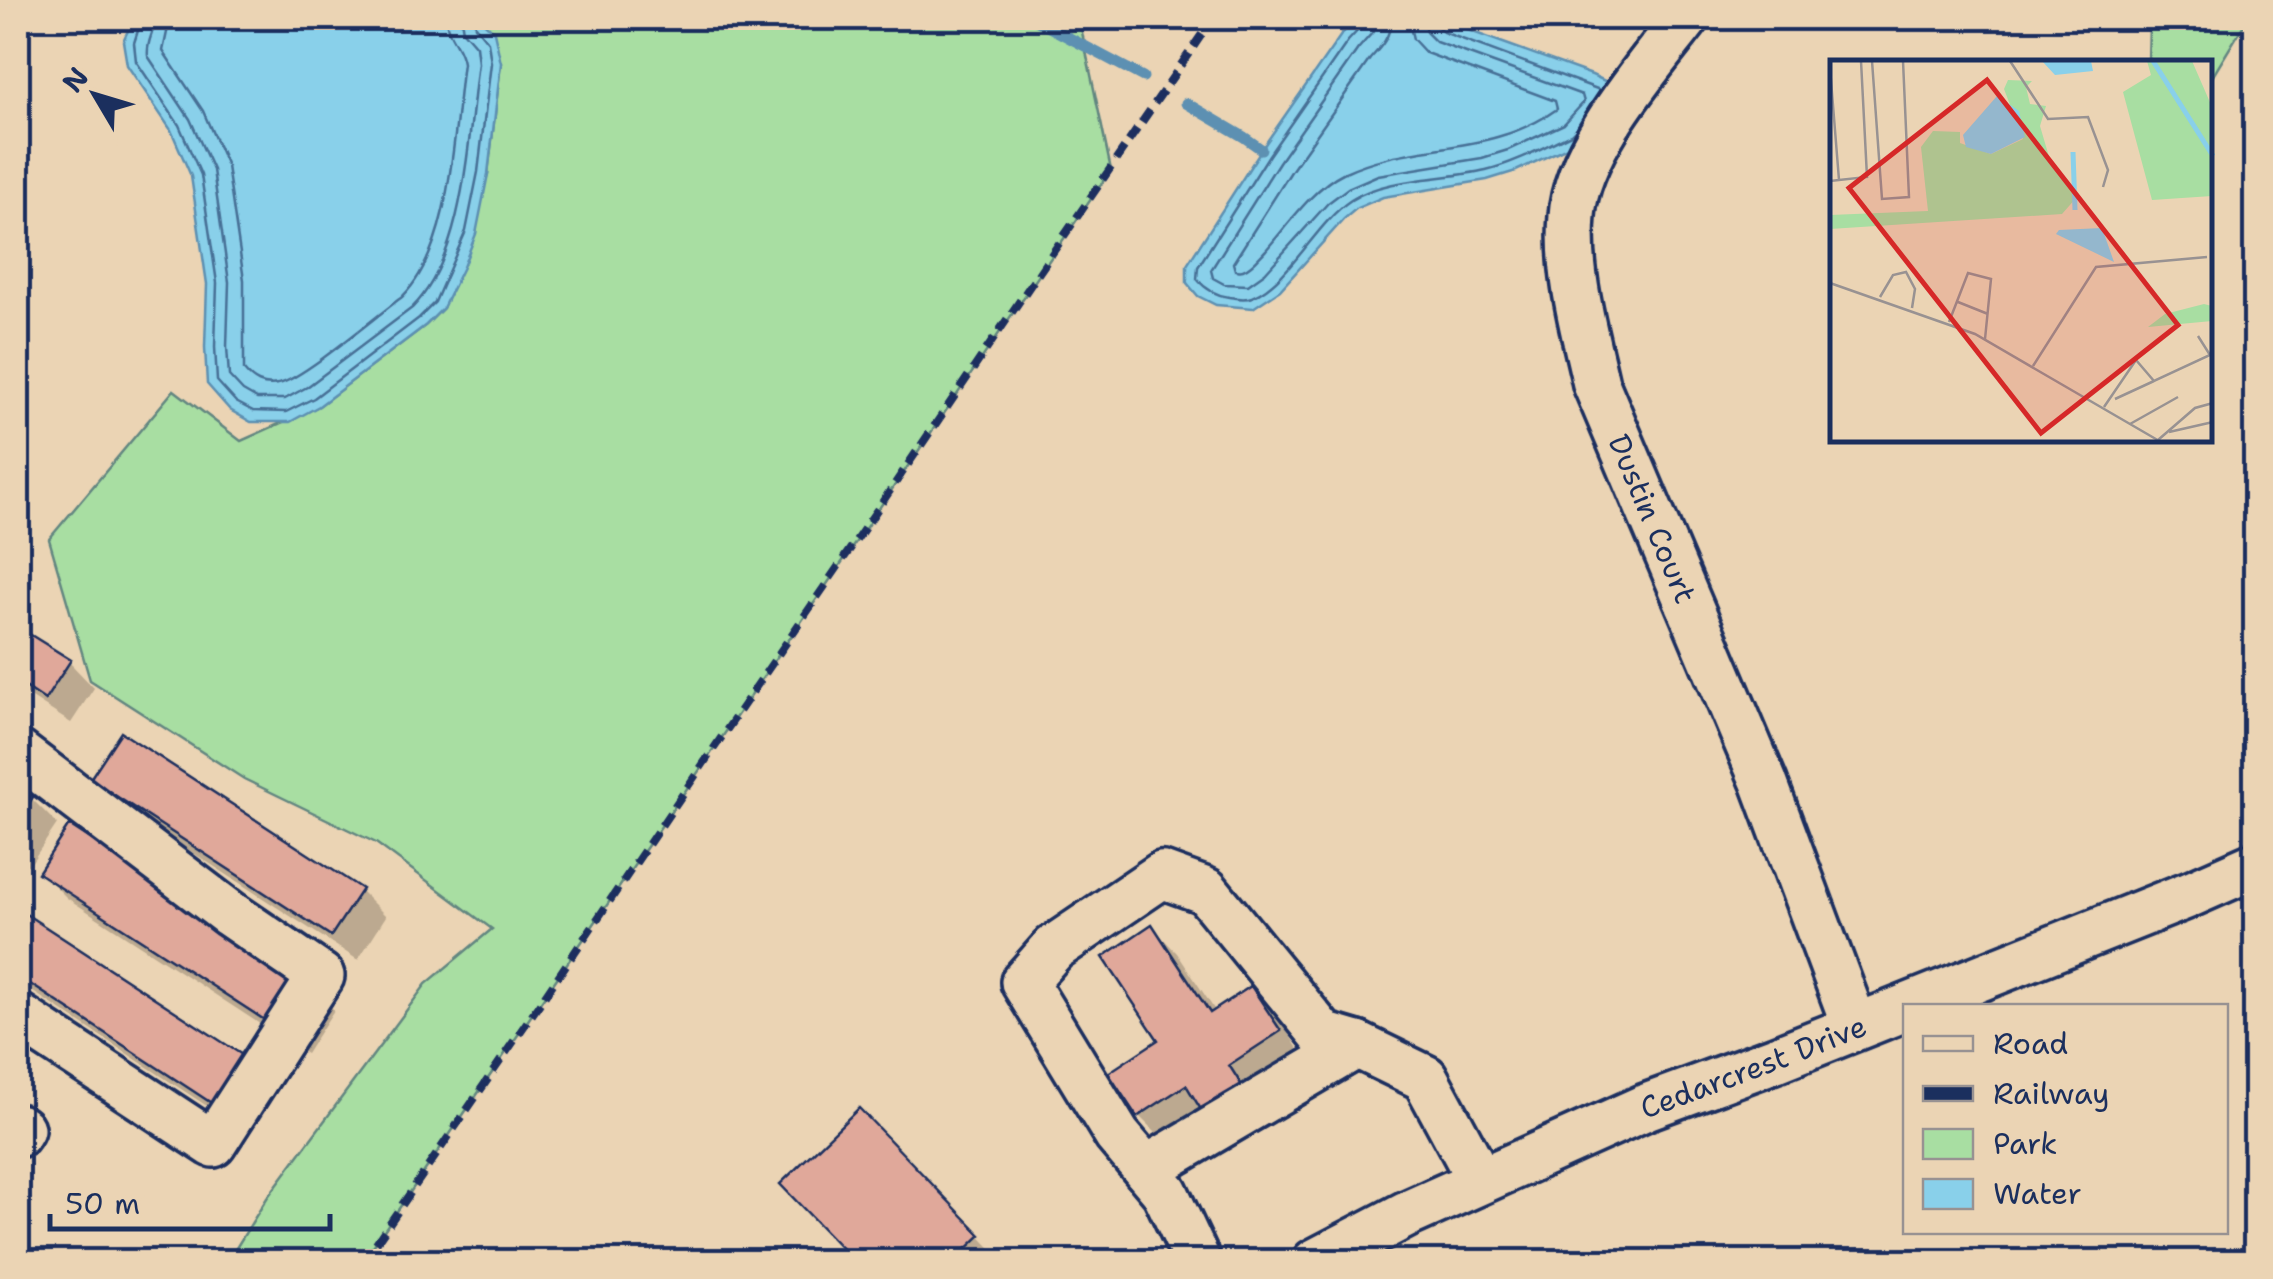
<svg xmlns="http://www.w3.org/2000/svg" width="2273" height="1279" viewBox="0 0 2273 1279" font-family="'Shantell Sans',sans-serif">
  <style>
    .green { fill: #a8dea2; stroke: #628680; stroke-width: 2.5 }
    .water { fill: #89d0ea; stroke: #5d90b2; stroke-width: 2.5 }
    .shadow { fill: #0003 }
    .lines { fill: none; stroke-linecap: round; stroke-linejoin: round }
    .shore { stroke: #476f96; stroke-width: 2.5 }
    .stream { stroke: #5d90b2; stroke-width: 11 }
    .building { fill: #e0a89a; stroke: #1b2f5e; stroke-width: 2.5 }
    .minor-casing { stroke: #1b2f5e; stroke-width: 52 }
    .minor { stroke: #ebd4b4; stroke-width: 45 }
    .rail { stroke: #1b2f5e; stroke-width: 8; stroke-dasharray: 15 8; stroke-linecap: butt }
    .labels { text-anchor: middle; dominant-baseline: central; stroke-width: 9; stroke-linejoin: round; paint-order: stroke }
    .street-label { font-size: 30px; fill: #1b2f5e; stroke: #ebd4b4 }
    .inset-river { fill: none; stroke: #89d0ea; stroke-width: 5 }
    .inset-road { fill: none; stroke: #989292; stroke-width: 2.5 }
    .view { fill: #d62828; fill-opacity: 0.15; stroke: #d62828; stroke-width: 5 }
    .inset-edge { fill: none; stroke: #1b2f5e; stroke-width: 5 }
  </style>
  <rect width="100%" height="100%" fill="#ebd4b4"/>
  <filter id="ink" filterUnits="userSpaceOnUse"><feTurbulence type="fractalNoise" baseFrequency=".01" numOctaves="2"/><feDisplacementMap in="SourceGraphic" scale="20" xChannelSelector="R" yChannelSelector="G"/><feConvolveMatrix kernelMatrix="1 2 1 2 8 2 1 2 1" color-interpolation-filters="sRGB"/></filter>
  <g filter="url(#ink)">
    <g class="green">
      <polygon points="479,18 1079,18 1111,170 363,1261 228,1261 267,1198 426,984 492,929 376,843 244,779 90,680 49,539 174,390 241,441 319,406 426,325 443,308 488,174 501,63"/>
      <polygon points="2152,18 2248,18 2211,79 2210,62 2148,62 2149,26"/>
    </g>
    <g class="water">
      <polygon points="134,18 480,18 494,32 501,63 488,174 476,234 463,267 443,308 426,325 319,406 290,422 251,422 230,410 207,384 205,347 207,284 191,176 171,130 127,65 123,41"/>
      <polygon points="1357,18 1434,18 1592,75 1620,88 1578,142 1516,171 1487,180 1383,197 1357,208 1344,219 1280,290 1253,308 1216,305 1198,296 1187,283 1187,265 1261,150 1341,35"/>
    </g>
    <g class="shadow">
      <polygon points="18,629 69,662 94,688 71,723 18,689"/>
      <polygon points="93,778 361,891 386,916 358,960 118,804"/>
      <polygon points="18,789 32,799 57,824 29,866 18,859"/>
      <polygon points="42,873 309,985 334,1010 306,1054 67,898"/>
      <polygon points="18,912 248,1062 245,1131 18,982"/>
      <polygon points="1152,927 1177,953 1216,1012 1250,989 1276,1014 1304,1058 1272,1121 1236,1144 1210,1119 1164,1141 1139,1116 1161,1040"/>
      <polygon points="892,1144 1004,1262 858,1262"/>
    </g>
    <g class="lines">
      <g class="shore">
        <polyline points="142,18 134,43 136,61 179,125 201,175 217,283 215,347 217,381 236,402 253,411 286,412 314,398 419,318 435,302 466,231 478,172 491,63 488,42 475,26 474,18"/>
        <path d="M155,18C155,33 146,40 148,56L190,119L213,170L229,282L227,347L229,376L243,391L257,399H285L307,387L412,308C466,254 468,136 478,63L476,46L463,31L461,18"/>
        <path d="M170,18L163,51L203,111L227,166L244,280V370C253,381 263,387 278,384C300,381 379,314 402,297C452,248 454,130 463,63C461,45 447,38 446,18"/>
        <path d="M1363,18L1361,27L1348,41L1269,155L1198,267L1197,279C1206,290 1216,295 1229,297C1237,298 1245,300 1252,297C1290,281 1316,223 1351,200C1387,177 1444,180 1486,170C1516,163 1543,147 1571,134L1576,129"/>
        <polyline points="1376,18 1373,32 1358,49 1279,162 1211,270 1213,278 1224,284 1248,285 1265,273 1328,203 1348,188 1378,175 1482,158 1508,150 1564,124 1584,102 1582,95 1436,42 1426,32 1423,18"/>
        <path d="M1391,18C1391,36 1382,46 1370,59L1292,170L1233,263L1235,270C1238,270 1240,271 1243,270C1252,267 1260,256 1266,250C1287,226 1314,187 1343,173C1412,140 1490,157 1557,109L1555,101L1426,53L1413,39L1408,18"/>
        <polyline points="1436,18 1437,26 1443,32 1600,90"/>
      </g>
      <g class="stream">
        <polyline points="1032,18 1143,77"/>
        <polyline points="1186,103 1244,137 1261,149"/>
      </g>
    </g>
    <g class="building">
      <polygon points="18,627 71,660 45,700 18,682"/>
      <polygon points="121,732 362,889 331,936 90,779"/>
      <polygon points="18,786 33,797 18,821"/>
      <polygon points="69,825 311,983 280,1030 38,873"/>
      <polygon points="18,909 250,1060 219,1108 18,976"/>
      <polygon points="1152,924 1210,1013 1251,986 1281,1031 1229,1065 1248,1095 1208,1121 1186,1085 1137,1117 1108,1073 1158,1040 1103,957"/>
      <polygon points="859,1108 981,1235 953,1262 855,1262 780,1184"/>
    </g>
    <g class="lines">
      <defs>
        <g id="minor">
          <path id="s1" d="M1686,18C1646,70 1576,150 1572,216C1567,272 1584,330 1596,384L1764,782L1855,1026"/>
          <polyline points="18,753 230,914 321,976 213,1144 18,1016"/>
          <polyline points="18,1127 21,1129 18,1134"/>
          <polyline points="1146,1169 1357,1045"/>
          <polyline points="1198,1262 1165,1192 1117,1135 1024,982 1054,948 1162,875 1206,891 1323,1035 1357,1045 1425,1078 1480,1180"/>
          <path id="s2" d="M1315,1262L1407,1214L1646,1107L1776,1059L2188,895L2256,865"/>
        </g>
      </defs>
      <use href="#minor" class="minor-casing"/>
      <use href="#minor" class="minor"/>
      <polyline class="rail" points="363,1262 1213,18"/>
    </g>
  </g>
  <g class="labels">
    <g class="street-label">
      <text stroke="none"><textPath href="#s1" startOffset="548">Dustin Court</textPath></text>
      <text stroke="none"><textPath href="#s2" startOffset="480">Cedarcrest Drive</textPath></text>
    </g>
  </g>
  <g transform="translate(1830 60)">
    <rect width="382" height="382" fill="#ebd4b4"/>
    <path d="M317,1H362L382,47V136L322,140L293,32L321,15ZM178,20L202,21L196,27L200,44L216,46L210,66L220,100L247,137L232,154L0,169V155L98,151L91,87L103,71L130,72V83L161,94L193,79L174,29ZM374,244L382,246V261L318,267L335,254Z" fill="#a8dea2"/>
    <path d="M212,1H261L263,11L225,15ZM167,36L189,51L195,77L161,94L136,87L133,75ZM272,168L284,202L226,174L229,170Z" fill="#89d0ea"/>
    <path class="inset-river" d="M323,1L383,96M243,92L245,150"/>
    <path class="inset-road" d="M42,1L52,139L79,137L73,1M180,1L218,59L258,57L278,110L273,127M0,8L9,120M0,121L37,117L31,1M0,223L145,274L331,382M50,237L63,215L76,212L85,229L82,248M128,242L158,254M119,262L138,213L161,219L155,279M203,306L266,207L377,197M285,339L324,321M274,347L306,300L324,321L380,295L368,276M300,364L348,337M339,372L383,362M328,380L365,348L383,343"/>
    <path class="view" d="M157,20L348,265L211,373L19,128Z"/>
    <rect width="382" height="382" class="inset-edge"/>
  </g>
  <rect width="2273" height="1279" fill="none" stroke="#ebd4b4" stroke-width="60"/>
  <rect x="30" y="30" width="2213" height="1219" fill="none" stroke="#1b2f5e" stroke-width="4" filter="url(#ink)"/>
  <rect x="1903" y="1004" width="325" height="230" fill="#ebd4b4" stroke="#989292" stroke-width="2.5"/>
  <rect x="1923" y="1036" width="50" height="15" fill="#ebd4b4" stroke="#989292" stroke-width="2.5"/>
  <text x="1993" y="1054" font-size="30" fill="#1b2f5e">Road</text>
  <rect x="1923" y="1086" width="50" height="15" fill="#1b2f5e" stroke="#989292" stroke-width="2.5"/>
  <text x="1993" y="1104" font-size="30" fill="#1b2f5e">Railway</text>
  <rect x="1923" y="1129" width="50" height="30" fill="#a8dea2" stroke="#989292" stroke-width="2.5"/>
  <text x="1993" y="1154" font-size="30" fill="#1b2f5e">Park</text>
  <rect x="1923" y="1179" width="50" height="30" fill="#89d0ea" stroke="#989292" stroke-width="2.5"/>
  <text x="1993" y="1204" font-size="30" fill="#1b2f5e">Water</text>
  <g transform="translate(95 95) rotate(308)" stroke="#ebd4b4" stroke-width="8" paint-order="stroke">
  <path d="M0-8L18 38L0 25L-18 38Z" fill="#1b2f5e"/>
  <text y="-15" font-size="28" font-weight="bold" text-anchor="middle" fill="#1b2f5e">N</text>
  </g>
  <path d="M50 1214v15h280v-15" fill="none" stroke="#1b2f5e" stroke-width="5"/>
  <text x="65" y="1214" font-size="30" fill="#1b2f5e" stroke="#ebd4b4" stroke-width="8" paint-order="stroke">50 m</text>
</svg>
